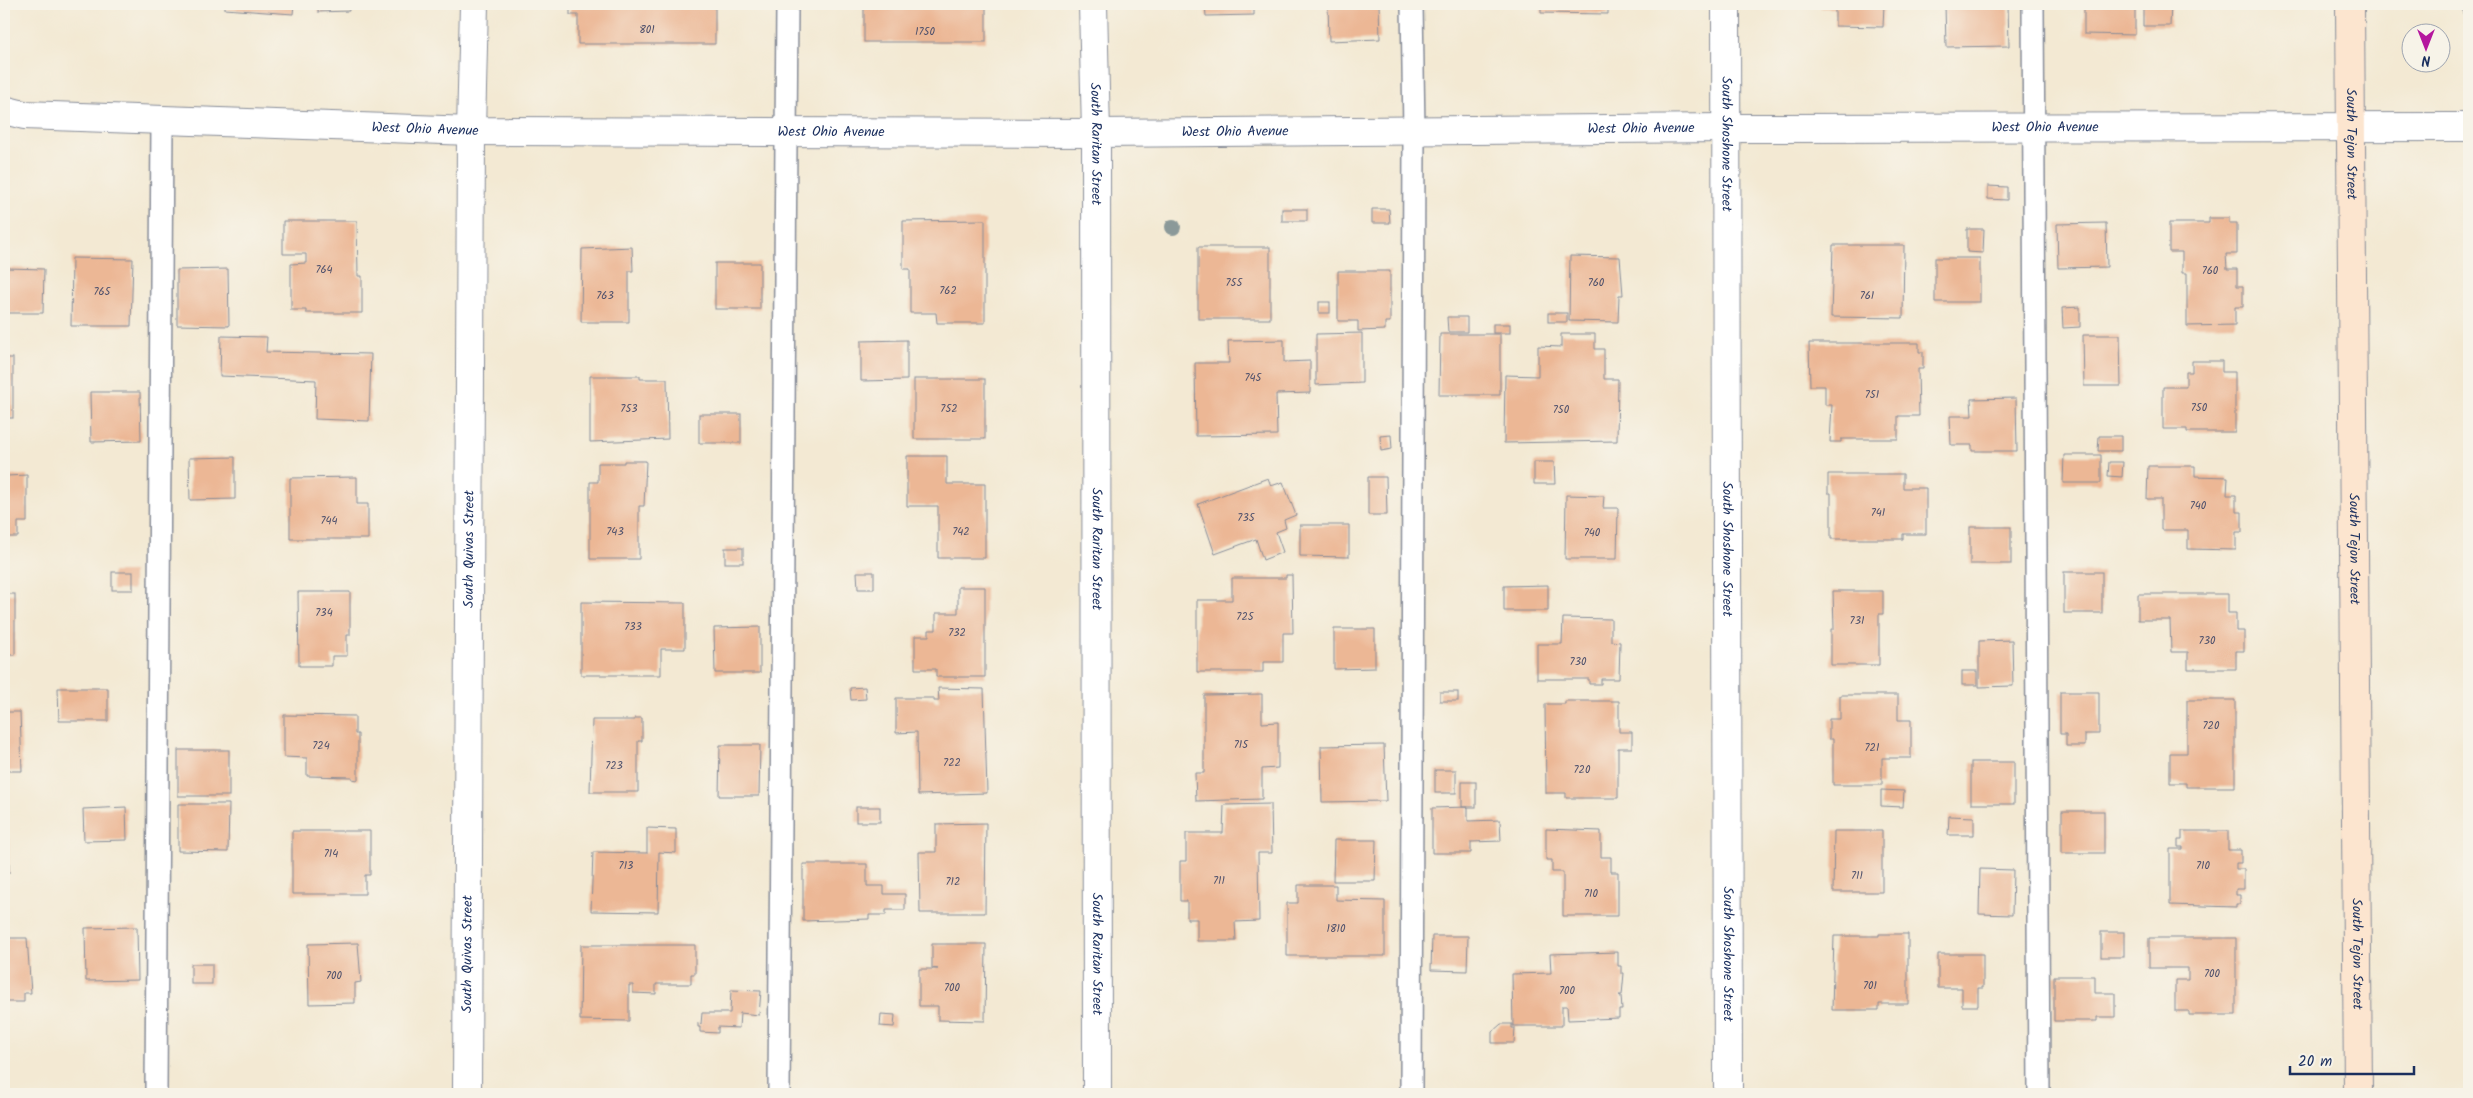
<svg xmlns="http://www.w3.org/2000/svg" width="2473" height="1098" viewBox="0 0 2473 1098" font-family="Kalam,sans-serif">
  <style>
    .building { fill: #ecb795 }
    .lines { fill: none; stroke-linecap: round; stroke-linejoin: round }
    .lane-casing { stroke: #878c98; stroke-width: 24 }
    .street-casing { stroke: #878c98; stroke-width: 30 }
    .secondary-casing { stroke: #878c98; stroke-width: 30 }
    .lane { stroke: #fff; stroke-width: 21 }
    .street { stroke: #fff; stroke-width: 28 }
    .secondary { stroke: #fce5cf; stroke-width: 28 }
    .tree { fill: #8b9999 }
    .labels { text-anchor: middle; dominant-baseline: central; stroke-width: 4; stroke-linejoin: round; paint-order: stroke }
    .number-label { font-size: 11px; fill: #4f516c }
    .street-label { font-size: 14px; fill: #1b2f5e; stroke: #f7f3e8 }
  </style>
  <rect width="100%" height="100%" fill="#f7f3e8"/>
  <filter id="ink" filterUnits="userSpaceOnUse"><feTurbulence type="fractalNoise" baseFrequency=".02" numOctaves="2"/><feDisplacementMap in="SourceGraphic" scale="10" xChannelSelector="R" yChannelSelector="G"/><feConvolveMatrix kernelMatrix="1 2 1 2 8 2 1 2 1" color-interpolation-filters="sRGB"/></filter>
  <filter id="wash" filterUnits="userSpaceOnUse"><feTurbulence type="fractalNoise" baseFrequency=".0096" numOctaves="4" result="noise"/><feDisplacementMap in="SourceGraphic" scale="20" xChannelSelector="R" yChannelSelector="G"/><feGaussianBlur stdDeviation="1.12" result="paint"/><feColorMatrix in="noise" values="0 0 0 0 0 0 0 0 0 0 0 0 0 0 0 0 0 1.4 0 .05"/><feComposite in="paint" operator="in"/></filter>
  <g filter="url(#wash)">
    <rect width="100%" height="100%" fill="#f3e9d3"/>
    <g id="blocks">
      <g class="building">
        <polygon points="225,4 294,4 293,14 225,9"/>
        <polygon points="318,4 348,4 349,11 318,12"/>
        <polygon points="570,4 715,4 715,44 578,44 578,15 570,15"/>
        <rect x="864" y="4" width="122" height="38"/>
        <polygon points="1205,4 1254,4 1254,15 1206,16"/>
        <polygon points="1328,4 1379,4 1380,39 1329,41"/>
        <polygon points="1541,4 1608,4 1608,14 1541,13"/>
        <polygon points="1821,4 1884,4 1883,27 1835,26 1835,8 1821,8"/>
        <polygon points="1945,4 2008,4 2009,46 1946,47"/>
        <polygon points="2084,4 2135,4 2135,35 2084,34"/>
        <polygon points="2143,4 2171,4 2170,26 2143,26"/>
        <polygon points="2466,4 2469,4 2469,15 2463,14 2463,5"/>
        <polygon points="1988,186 2007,187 2007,200 1988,199"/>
        <rect x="1282" y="209" width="25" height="12"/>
        <polygon points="1372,209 1389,209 1390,223 1372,223"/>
        <polygon points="2209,218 2229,218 2229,223 2237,223 2237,254 2226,254 2227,269 2237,269 2237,286 2243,286 2243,307 2235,307 2235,325 2187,326 2187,273 2182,273 2182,252 2169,252 2169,223 2209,223"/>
        <polygon points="985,220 985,323 937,323 936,313 910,313 910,269 903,269 903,221"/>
        <polygon points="283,221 357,221 358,276 362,276 362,313 306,313 306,310 291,310 291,264 306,263 306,254 283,254"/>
        <polygon points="2106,223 2107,267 2058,268 2057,224"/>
        <polygon points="1967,229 1984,229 1983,253 1967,252"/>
        <polygon points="4,244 6,244 6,268 44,269 43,313 4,313"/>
        <polygon points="1833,245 1904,245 1903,318 1831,317"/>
        <polygon points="632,247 633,271 629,271 629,322 581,322 582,249"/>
        <rect x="1198" y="247" width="72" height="72"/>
        <polygon points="1570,256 1620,257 1623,295 1619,295 1618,322 1569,321"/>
        <polygon points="72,258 133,259 131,326 71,326"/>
        <rect x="1935" y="258" width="45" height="44"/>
        <rect x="715" y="263" width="45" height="46"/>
        <polygon points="228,269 229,326 177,325 177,270"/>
        <polygon points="1338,271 1390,271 1390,322 1385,322 1385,330 1358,331 1358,321 1338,321"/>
        <rect x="1319" y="302" width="11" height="11"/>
        <polygon points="2080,307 2080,327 2063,328 2062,308"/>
        <rect x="1548" y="313" width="19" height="9"/>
        <polygon points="1447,317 1467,317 1467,332 1448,332"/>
        <rect x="1493" y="324" width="17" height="9"/>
        <polygon points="1362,333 1362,383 1316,385 1316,334"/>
        <polygon points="1440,334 1500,334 1500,395 1439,395"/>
        <polygon points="1561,334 1595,334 1595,349 1604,349 1604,379 1618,379 1617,441 1504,443 1505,375 1538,376 1538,346 1561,347"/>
        <polygon points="2083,335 2120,335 2121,386 2084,386"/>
        <polygon points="221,336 267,337 266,352 371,354 369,421 315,419 316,380 220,376"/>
        <polygon points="907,340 907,380 861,381 861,341"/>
        <polygon points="1284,340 1284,362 1310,361 1310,393 1276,394 1277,435 1196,436 1195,363 1229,363 1228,341"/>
        <polygon points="1809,343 1919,343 1919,352 1923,352 1923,369 1918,369 1919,416 1898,416 1898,439 1841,439 1841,442 1830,442 1832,405 1825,405 1825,386 1810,386"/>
        <rect x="4" y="358" width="9" height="60"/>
        <polygon points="2192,361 2222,361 2222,372 2235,372 2235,432 2187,432 2187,429 2163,429 2163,387 2186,387 2186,372 2192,372"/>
        <polygon points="590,376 640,376 640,379 667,379 668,439 590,442"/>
        <rect x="914" y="379" width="71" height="60"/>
        <polygon points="90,392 140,392 141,441 91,442"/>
        <polygon points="2016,398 2017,451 1972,451 1972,445 1951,445 1950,416 1972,416 1971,399"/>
        <rect x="699" y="414" width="42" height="29"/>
        <polygon points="1391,435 1392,449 1381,451 1380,436"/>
        <polygon points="2099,436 2121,436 2121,451 2098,451"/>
        <polygon points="2064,455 2101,455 2101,483 2063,483"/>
        <polygon points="907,456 947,456 947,484 985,484 985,558 938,558 938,506 907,506"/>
        <polygon points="235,457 235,499 190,500 189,458"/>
        <polygon points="624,461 646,461 644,506 639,506 639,559 590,559 590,482 598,482 598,463 624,463"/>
        <polygon points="1534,462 1554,462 1555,484 1534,484"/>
        <polygon points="2109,462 2123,462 2122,477 2108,476"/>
        <polygon points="2148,466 2195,466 2195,476 2228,477 2227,495 2236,495 2236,512 2242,512 2242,532 2236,532 2236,550 2188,549 2188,530 2161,530 2161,499 2147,499"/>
        <polygon points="4,471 7,471 7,476 27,475 27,522 18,522 18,537 6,537 6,541 4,541"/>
        <polygon points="1828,474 1903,474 1903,488 1926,488 1926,534 1903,534 1903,539 1831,539 1831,493 1828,493"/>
        <polygon points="357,477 357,504 368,504 368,539 290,539 290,478"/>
        <polygon points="1368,477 1386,477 1387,515 1368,515"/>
        <polygon points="1268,478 1271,486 1283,482 1296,515 1284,520 1286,528 1276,532 1283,552 1263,560 1256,539 1215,554 1198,504"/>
        <polygon points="1566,495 1604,496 1603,508 1618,508 1617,559 1565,559"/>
        <polygon points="1300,525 1349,525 1349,557 1300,556"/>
        <rect x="1970" y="527" width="41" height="37"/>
        <rect x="725" y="548" width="18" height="15"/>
        <rect x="112" y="572" width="21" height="18"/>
        <polygon points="857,572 874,572 874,589 858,589"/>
        <rect x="2064" y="572" width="38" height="41"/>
        <polygon points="1286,575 1292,575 1293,633 1283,633 1283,662 1263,662 1263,672 1197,672 1197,600 1232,600 1232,578 1286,578"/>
        <polygon points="1548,585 1548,611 1504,611 1504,586"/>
        <polygon points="958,587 985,587 985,677 936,677 936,669 915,669 915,636 929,636 929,630 936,630 936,613 958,613"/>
        <polygon points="1833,591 1883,591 1883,614 1879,614 1879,665 1831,665 1831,629 1834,629"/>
        <polygon points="298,592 350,592 350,635 347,635 347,656 332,656 332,666 299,666"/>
        <rect x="4" y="594" width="11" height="61"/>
        <polygon points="2138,594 2228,594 2228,613 2236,613 2236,631 2244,631 2244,651 2236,651 2236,669 2188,669 2188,652 2171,652 2170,620 2138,620"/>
        <polygon points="581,602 685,603 685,649 661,649 661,675 581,675"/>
        <polygon points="1563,618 1611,619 1611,641 1620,642 1619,679 1601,679 1601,684 1589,684 1589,679 1537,679 1537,644 1562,644"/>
        <polygon points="760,627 760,673 715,673 714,628"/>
        <polygon points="1334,629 1375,629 1375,668 1334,669"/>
        <polygon points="2012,640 2013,686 1979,687 1979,641"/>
        <rect x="1962" y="671" width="15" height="14"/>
        <polygon points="865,687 866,699 851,700 850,688"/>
        <polygon points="58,688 108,688 108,721 59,721"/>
        <polygon points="938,688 984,689 987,793 918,795 917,732 896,733 896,698 934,698 934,701 939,701"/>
        <rect x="1440" y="692" width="18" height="9"/>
        <polygon points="2060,692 2099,692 2099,734 2085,734 2085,746 2066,746 2066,734 2060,734"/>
        <polygon points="1262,694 1262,723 1278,722 1278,768 1262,769 1262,799 1196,801 1195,773 1204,773 1204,695"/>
        <polygon points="1840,695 1898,695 1898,720 1911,720 1911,758 1882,758 1882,785 1833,785 1833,739 1829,739 1829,719 1840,719"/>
        <polygon points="2187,700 2235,700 2235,787 2186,787 2186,783 2170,783 2170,753 2187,753"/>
        <polygon points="1565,701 1619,701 1619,732 1632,732 1632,748 1618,748 1618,798 1566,798 1566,793 1546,793 1545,704 1565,704"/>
        <polygon points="4,712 20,712 22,771 4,771"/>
        <polygon points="284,715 355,716 355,734 358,734 358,780 352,779 352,777 307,776 307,758 284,757"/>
        <polygon points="635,718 642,718 642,741 638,741 638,792 590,792 592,720 635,720"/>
        <polygon points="720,745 760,745 759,796 719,796"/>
        <polygon points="1384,745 1386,801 1322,802 1321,746"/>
        <rect x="178" y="750" width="51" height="46"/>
        <rect x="1971" y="762" width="43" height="42"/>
        <rect x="1435" y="770" width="21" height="23"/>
        <rect x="1462" y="782" width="14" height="25"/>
        <polygon points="1881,790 1904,791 1903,807 1881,806"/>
        <polygon points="178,804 229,804 228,852 178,851"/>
        <polygon points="1271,804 1272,853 1258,853 1259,921 1235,922 1236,941 1197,941 1197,919 1187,919 1187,901 1180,901 1180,861 1186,861 1186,833 1223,833 1224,805"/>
        <polygon points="126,807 127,840 84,841 83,809"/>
        <rect x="856" y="807" width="24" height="15"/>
        <polygon points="1468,807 1468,821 1500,820 1501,841 1471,842 1471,853 1432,853 1432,808"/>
        <rect x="2062" y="811" width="42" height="42"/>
        <polygon points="1949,816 1974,817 1974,835 1948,835"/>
        <polygon points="986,823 985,913 920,913 919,852 936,852 936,824"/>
        <polygon points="647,828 676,829 676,853 659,852 658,912 591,911 593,852 647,853"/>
        <polygon points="1546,829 1601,831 1601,857 1611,857 1611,872 1618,872 1618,916 1563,916 1563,872 1552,872 1552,860 1546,860"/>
        <polygon points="292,831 370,831 370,875 365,875 365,894 292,894"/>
        <polygon points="1834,831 1882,831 1882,892 1833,892"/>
        <polygon points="2182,831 2228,831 2228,850 2241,850 2241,863 2236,863 2236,869 2244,869 2244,889 2236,889 2236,895 2240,895 2240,904 2236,904 2236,907 2170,905 2170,849 2183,849 2183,847 2178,847 2178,840 2182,840"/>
        <rect x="4" y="838" width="5" height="35"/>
        <polygon points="1334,840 1376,840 1375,881 1333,881"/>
        <polygon points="803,864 867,864 867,886 884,886 884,894 905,894 905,910 886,910 886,915 869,915 869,919 803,921"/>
        <polygon points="1980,869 2013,870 2012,915 1979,914"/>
        <polygon points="1298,885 1336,885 1336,900 1385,901 1385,956 1287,956 1287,903 1298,903"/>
        <polygon points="137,927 138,980 86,981 85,928"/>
        <rect x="2101" y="932" width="23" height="25"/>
        <polygon points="1879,934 1908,934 1908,1004 1879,1004 1879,1010 1832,1010 1834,936 1879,936"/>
        <polygon points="1432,936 1468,936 1467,971 1431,970"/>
        <polygon points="4,938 27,938 31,993 24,993 24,1002 4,1002"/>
        <polygon points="2149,938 2236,938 2236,1015 2189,1015 2189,1011 2175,1011 2175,980 2188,980 2188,968 2149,968"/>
        <polygon points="358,943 361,982 355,983 355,1003 309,1004 308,944"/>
        <polygon points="932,944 986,944 985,1021 938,1020 938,1006 919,1006 919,969 938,969 932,968"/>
        <polygon points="581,945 695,945 695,974 691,974 691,984 656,984 656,994 633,993 633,985 629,985 629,1021 580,1020"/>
        <polygon points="1618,952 1618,966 1621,966 1621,973 1624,973 1622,995 1619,995 1621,996 1622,1010 1619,1010 1619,1018 1568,1020 1567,1006 1562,1006 1562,1026 1513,1026 1512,974 1551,973 1550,954"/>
        <polygon points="1938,954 1983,954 1983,988 1978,988 1978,1006 1962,1006 1962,988 1938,988"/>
        <rect x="191" y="964" width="21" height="20"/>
        <polygon points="2054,976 2095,976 2095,993 2115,993 2115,1017 2097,1017 2097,1021 2054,1021"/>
        <polygon points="731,990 761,991 759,1015 740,1013 739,1028 718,1027 718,1033 700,1032 700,1027 698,1027 698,1023 701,1024 702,1013 730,1013"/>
        <polygon points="881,1014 895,1015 894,1027 880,1026"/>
        <polygon points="1501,1024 1512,1024 1512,1028 1515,1028 1514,1043 1492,1043 1492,1032"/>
      </g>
    </g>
  </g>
  <g filter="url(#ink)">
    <use href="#blocks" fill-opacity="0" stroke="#878c98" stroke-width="1"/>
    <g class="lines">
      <defs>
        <g id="lane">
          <polyline points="2033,4 2039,1094"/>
          <polyline points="156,1094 162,120"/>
          <polyline points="779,1094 787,4"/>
          <polyline points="1411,1094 1414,131 1412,4"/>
        </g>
        <g id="street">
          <path id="s1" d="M1093,4L1096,133L1097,1094"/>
          <path id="s2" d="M1726,4L1728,1094"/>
          <path id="s3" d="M4,110L24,115L471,131L1096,133L1727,128L2469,127"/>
          <path id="s4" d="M467,1094L471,131L474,4"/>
        </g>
        <g id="secondary">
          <path id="s5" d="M2350,4L2358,1094"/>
        </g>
      </defs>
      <use href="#lane" class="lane-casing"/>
      <use href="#street" class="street-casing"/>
      <use href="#secondary" class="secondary-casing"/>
      <use href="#lane" class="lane"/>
      <use href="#street" class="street"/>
      <use href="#secondary" class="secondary"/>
    </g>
    <circle class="tree" cx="1173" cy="227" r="8"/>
  </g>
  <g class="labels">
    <g class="number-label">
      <text x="647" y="30">801</text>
      <text x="925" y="32">1750</text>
      <text x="324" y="270">764</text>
      <text x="2210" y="271">760</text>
      <text x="1234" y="283">755</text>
      <text x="1596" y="283">760</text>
      <text x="948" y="291">762</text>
      <text x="102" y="292">765</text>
      <text x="605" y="296">763</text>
      <text x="1867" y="296">761</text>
      <text x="1253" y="378">745</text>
      <text x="1872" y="395">751</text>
      <text x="2199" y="408">750</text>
      <text x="629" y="409">753</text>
      <text x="949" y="409">752</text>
      <text x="1561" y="410">750</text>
      <text x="2198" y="506">740</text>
      <text x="1878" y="513">741</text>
      <text x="1246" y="518">735</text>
      <text x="329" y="521">744</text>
      <text x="615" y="532">743</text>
      <text x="961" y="532">742</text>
      <text x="1592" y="533">740</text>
      <text x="324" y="613">734</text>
      <text x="1245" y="617">725</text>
      <text x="1857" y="621">731</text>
      <text x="633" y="627">733</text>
      <text x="957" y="633">732</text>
      <text x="2207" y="641">730</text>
      <text x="1578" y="662">730</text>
      <text x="2211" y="726">720</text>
      <text x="1241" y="745">715</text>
      <text x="321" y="746">724</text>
      <text x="1872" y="748">721</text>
      <text x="952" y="763">722</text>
      <text x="614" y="766">723</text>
      <text x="1582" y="770">720</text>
      <text x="331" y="854">714</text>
      <text x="626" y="866">713</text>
      <text x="2203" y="866">710</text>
      <text x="1857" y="876">711</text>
      <text x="1219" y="881">711</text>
      <text x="953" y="882">712</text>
      <text x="1591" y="894">710</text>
      <text x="1336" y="929">1810</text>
      <text x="2212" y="974">700</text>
      <text x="334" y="976">700</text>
      <text x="1870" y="986">701</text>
      <text x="952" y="988">700</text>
      <text x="1567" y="991">700</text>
    </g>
    <g class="street-label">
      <text stroke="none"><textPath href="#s3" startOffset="2042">West Ohio Avenue</textPath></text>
      <text stroke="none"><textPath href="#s3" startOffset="422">West Ohio Avenue</textPath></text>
      <text stroke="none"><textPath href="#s3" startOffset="1638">West Ohio Avenue</textPath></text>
      <text stroke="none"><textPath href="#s3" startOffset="828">West Ohio Avenue</textPath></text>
      <text stroke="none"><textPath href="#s3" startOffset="1232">West Ohio Avenue</textPath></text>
      <text stroke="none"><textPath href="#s1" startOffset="140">South Raritan Street</textPath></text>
      <text stroke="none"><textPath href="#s2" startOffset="140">South Shoshone Street</textPath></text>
      <text stroke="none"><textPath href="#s5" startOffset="140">South Tejon Street</textPath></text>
      <text stroke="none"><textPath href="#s4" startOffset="545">South Quivas Street</textPath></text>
      <text stroke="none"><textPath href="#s1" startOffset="545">South Raritan Street</textPath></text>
      <text stroke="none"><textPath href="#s2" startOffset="545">South Shoshone Street</textPath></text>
      <text stroke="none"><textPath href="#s5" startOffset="545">South Tejon Street</textPath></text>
      <text stroke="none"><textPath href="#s4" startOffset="140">South Quivas Street</textPath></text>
      <text stroke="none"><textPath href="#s1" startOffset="950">South Raritan Street</textPath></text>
      <text stroke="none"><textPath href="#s2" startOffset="950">South Shoshone Street</textPath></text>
      <text stroke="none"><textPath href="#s5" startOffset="950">South Tejon Street</textPath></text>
    </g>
  </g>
  <rect width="2473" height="1098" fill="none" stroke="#f7f3e8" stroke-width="20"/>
  <g transform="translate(2426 48) rotate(180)"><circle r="24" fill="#f7f3e8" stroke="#9fa5b1"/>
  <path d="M0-4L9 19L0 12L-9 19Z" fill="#b5179e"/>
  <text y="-8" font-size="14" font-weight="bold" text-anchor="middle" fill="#1b2f5e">N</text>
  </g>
  <path d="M2290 1066v8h124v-8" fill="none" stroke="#1b2f5e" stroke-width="2.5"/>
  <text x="2298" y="1066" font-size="15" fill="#1b2f5e" stroke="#f7f3e8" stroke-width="4" paint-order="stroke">20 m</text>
</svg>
